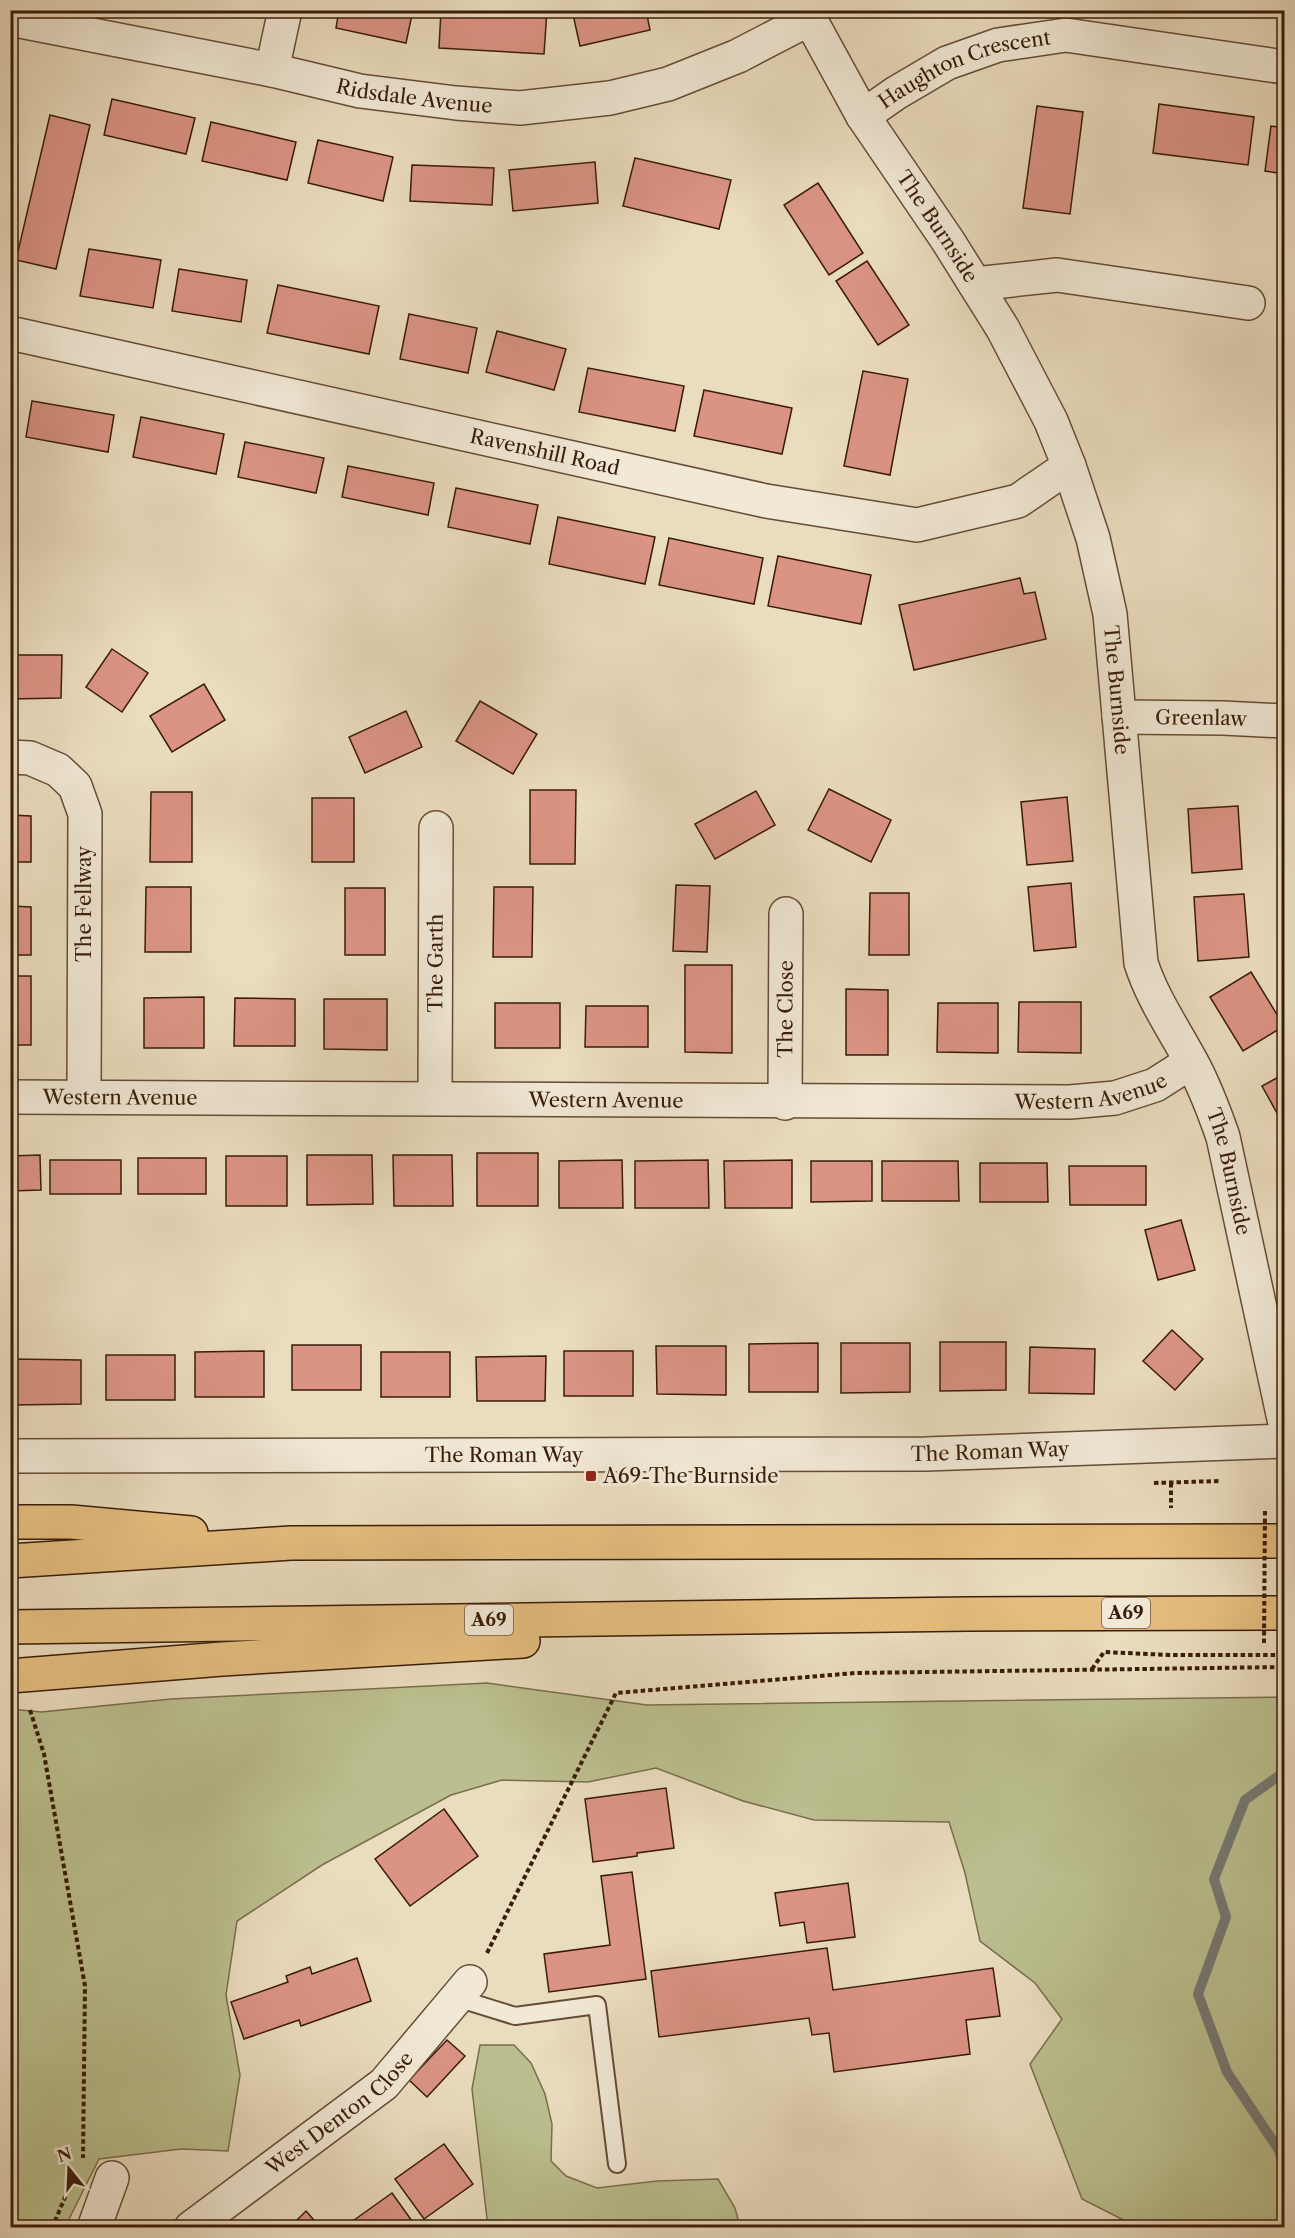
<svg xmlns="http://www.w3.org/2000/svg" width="1295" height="2238" viewBox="0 0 1295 2238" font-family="'Libre Caslon Text',serif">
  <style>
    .green { fill: #bbbf8f; stroke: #7a6e4c; stroke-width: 1.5 }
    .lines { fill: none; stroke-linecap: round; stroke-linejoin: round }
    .stream { stroke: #767a75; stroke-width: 10 }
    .building { fill: #db9484; stroke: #391c09; stroke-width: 1.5 }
    .lane-casing { stroke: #654c36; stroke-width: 20 }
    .street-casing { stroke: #654c36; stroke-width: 36 }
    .highway-casing { stroke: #391c09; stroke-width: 36 }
    .path { stroke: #391c09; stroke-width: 4; stroke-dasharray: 4.5 3; stroke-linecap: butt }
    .lane { stroke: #f1e8d5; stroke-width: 16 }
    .street { stroke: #f1e8d5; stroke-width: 33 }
    .highway { stroke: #e5be7f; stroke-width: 33 }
    .path-bridge { stroke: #391c09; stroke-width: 4; stroke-dasharray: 4.5 3; stroke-linecap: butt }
    .poi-dot { fill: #8f2418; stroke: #f1e8d5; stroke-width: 2 }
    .labels { text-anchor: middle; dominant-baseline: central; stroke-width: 6; stroke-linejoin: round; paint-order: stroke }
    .shield { fill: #f1e8d5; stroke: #705946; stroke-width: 1.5 }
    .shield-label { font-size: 18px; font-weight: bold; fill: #391c09 }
    .street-label { font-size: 20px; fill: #391c09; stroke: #f1e8d5 }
    .poi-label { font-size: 20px; fill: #391c09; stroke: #f1e8d5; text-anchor: start }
  </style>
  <rect width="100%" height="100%" fill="#eadcbe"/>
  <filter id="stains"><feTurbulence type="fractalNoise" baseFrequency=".00333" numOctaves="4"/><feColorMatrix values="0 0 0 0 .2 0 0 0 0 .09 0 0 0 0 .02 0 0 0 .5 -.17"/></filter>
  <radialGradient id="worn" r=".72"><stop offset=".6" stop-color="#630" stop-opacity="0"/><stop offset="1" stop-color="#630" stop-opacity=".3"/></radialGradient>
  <g class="green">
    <polygon points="487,1683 647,1705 1284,1697 1284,2227 1137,2227 1082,2199 1030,2064 1062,2019 1035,1983 980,1941 965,1873 949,1822 814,1820 743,1801 656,1768 588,1782 502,1780 451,1795 322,1865 237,1921 226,1995 240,2075 228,2151 181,2149 99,2159 65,2227 11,2227 11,1709 41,1712 171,1699"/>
    <polygon points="480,2045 514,2045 531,2063 545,2094 552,2124 551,2161 566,2176 597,2188 657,2181 718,2179 735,2208 740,2227 488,2227 472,2089"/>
  </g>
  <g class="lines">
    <polyline class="stream" points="1284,1772 1245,1800 1214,1879 1226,1917 1198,1994 1227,2072 1279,2150 1284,2166"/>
  </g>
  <g class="building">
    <polygon points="339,10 413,10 406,43 336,28"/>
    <polygon points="441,10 547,10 544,54 439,48"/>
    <polygon points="572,10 646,10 650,30 580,46"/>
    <polygon points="112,99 195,118 186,154 104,135"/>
    <polygon points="1159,104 1254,117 1248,165 1153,153"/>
    <polygon points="1037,106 1083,112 1070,214 1023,208"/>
    <polygon points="50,115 90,125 56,269 16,260"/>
    <polygon points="211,122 296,142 287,180 202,161"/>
    <polygon points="1271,126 1284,128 1284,174 1265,171"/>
    <polygon points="318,140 393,157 383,201 308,183"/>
    <polygon points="635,158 731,180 719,229 623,206"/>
    <polygon points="595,162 598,203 513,211 509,170"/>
    <polygon points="412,165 494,168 492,205 410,201"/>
    <polygon points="818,183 863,253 829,275 784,205"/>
    <polygon points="89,249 161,260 153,308 80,296"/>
    <polygon points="867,261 909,325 878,345 836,281"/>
    <polygon points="179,269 247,280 241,322 172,311"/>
    <polygon points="278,285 379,306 369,354 267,333"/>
    <polygon points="409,314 477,328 468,373 400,359"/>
    <polygon points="497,331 566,349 554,390 486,372"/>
    <polygon points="588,368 684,386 675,431 579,412"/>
    <polygon points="863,371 908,379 890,475 844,466"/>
    <polygon points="704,390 792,408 782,454 694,436"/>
    <polygon points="10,393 15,394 10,415"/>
    <polygon points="32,401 114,415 108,452 26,437"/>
    <polygon points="141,417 224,434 216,474 133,457"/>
    <polygon points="245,442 324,458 316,493 238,477"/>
    <polygon points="348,466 434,483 428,515 342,497"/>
    <polygon points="456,488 538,505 530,544 448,527"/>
    <polygon points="558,517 655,537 645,584 549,564"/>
    <polygon points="669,538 763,558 754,604 659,585"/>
    <polygon points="778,556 871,575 861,624 768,606"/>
    <polygon points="1020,578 1024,594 1035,592 1046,639 914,670 899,605"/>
    <polygon points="112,649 148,673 122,712 86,687"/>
    <polygon points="10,655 62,655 61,698 10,699"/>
    <polygon points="204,684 225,720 172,752 150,716"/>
    <polygon points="480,701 537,734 513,774 456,741"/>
    <polygon points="406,711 422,747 365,773 349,737"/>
    <polygon points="829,789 891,820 871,862 808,830"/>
    <polygon points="530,790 576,790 575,864 530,864"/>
    <polygon points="756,791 775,825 715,859 695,824"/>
    <polygon points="151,792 192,792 192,862 150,862"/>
    <polygon points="1067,797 1073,861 1027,865 1021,802"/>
    <rect x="312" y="798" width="42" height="64"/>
    <polygon points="1238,806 1242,869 1192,873 1188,809"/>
    <polygon points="10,815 31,816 31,862 10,862"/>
    <polygon points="1071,883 1076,947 1034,951 1028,887"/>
    <polygon points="676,885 710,886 707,952 673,951"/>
    <polygon points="146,887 191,887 191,952 145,952"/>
    <polygon points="494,887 533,887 532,957 493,957"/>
    <rect x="345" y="888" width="40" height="67"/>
    <polygon points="870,893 909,893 909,955 869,955"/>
    <polygon points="1244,894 1249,957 1198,961 1194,897"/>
    <polygon points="10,906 31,907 31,955 10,955"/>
    <polygon points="685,965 732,965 732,1053 685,1052"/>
    <polygon points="1251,972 1284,1026 1243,1051 1210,997"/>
    <rect x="10" y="976" width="21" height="69"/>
    <polygon points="846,989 888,990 888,1055 846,1055"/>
    <polygon points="204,997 204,1048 144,1048 144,998"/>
    <polygon points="235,998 295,999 295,1046 234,1046"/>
    <polygon points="324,999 387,999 387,1050 324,1049"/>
    <polygon points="1019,1002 1081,1002 1081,1053 1018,1052"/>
    <rect x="495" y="1003" width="65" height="45"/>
    <polygon points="938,1003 998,1003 998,1053 937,1052"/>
    <polygon points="586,1006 648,1006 648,1047 585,1047"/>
    <polygon points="1284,1074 1284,1121 1282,1122 1262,1086"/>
    <rect x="477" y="1153" width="61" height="53"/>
    <polygon points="40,1155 41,1190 10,1191 10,1156"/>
    <polygon points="307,1155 372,1155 373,1204 307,1205"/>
    <polygon points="393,1155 452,1155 453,1206 394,1206"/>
    <rect x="226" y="1156" width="61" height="50"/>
    <rect x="138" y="1158" width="68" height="36"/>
    <rect x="50" y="1160" width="71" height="34"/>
    <polygon points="622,1160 623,1208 559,1208 559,1161"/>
    <polygon points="708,1160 709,1208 635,1208 635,1161"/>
    <polygon points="792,1160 792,1208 725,1208 724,1161"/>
    <polygon points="811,1161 872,1161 872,1201 811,1202"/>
    <polygon points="882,1161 958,1161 959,1201 882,1201"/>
    <polygon points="980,1163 1047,1163 1048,1202 980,1202"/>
    <polygon points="1069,1166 1146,1166 1146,1205 1070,1205"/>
    <polygon points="1181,1220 1195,1270 1158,1280 1145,1230"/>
    <polygon points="1172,1330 1203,1359 1175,1390 1143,1361"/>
    <polygon points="940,1342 1006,1342 1006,1390 940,1391"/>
    <polygon points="818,1343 818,1392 749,1392 749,1344"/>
    <polygon points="841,1343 910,1343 910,1392 841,1393"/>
    <rect x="292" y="1345" width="69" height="45"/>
    <polygon points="656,1346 726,1346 726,1395 657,1394"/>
    <polygon points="1030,1347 1095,1349 1094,1394 1029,1393"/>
    <polygon points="264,1351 264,1397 195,1397 195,1352"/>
    <rect x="564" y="1351" width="69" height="45"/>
    <rect x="381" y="1352" width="69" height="45"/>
    <rect x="106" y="1355" width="69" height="45"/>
    <polygon points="546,1356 545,1401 477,1401 476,1357"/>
    <polygon points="12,1359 81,1360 81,1404 12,1405"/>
    <polygon points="666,1788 674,1848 637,1853 637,1856 593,1862 585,1799"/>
    <polygon points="444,1809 478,1856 410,1906 375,1859"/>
    <polygon points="632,1872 646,1979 549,1992 544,1954 610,1945 601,1876"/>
    <polygon points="848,1883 855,1937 807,1943 804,1922 780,1926 775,1893"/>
    <polygon points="827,1948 833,1990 993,1968 1000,2016 966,2020 970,2054 834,2072 829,2033 812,2035 809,2018 659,2037 651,1971"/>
    <polygon points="357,1958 371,2001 301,2026 299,2020 244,2039 231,2002 288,1982 286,1976 310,1967 312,1974"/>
    <polygon points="447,2040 465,2056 427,2097 409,2080"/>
    <polygon points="444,2144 473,2184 424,2219 395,2179"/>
    <polygon points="392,2193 417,2228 343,2228"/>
    <polygon points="306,2211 321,2228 289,2228"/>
  </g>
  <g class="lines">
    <defs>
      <polyline id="lane" points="457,1998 515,2016 597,2005 617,2164"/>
      <g id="street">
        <path id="s1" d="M805,10L863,116L948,241L1003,329L1051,421L1069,466L1093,538L1110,614L1141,963C1153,1000 1174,1029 1192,1063C1205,1087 1214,1111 1223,1137L1284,1419"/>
        <path id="s2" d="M10,19L272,70L360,91L456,103L520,108L610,98L668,84L738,56L809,19"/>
        <polyline points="272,70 285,10"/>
        <path id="s3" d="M863,116L896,93L947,63L998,45L1066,35L1284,67"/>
        <polyline points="975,284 1057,275 1248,303"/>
        <path id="s4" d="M10,333L766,501L917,525L1018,501L1069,466"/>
        <path id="s5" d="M1119,717L1223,718L1284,721"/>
        <polyline points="10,757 30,758 58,770 75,786 85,814 84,1097"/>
        <path id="s6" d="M10,1097C364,1098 717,1102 1070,1102L1115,1098L1155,1085L1191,1062"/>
        <path id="s7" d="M435,1098L436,828"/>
        <path id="s8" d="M785,1103L786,914"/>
        <path id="s9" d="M10,1456L926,1454L1284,1441"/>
        <polyline points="94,2228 112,2178"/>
        <path id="s10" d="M191,2228L384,2084L470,1982"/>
      </g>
      <g id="highway">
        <polyline points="10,1522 71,1522 191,1533"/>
        <polyline points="10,1561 291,1543 1284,1541"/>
        <polyline points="10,1627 968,1614 1284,1613"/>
        <polyline points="10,1676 222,1659 523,1641"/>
      </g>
    </defs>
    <use href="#lane" class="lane-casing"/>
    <use href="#street" class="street-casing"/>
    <use href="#highway" class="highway-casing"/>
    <g class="path">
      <polyline points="1154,1483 1219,1481"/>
      <polyline points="1171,1483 1171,1508"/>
      <polyline points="1092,1669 1104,1652 1169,1655 1282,1655 1282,1667"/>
      <polyline points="30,1710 44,1754 85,1986 83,2158"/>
      <polyline points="487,1953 616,1693 855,1673 1284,1667"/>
      <polyline points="52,2228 66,2195"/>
    </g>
    <use href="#lane" class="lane"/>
    <use href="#street" class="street"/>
    <use href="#highway" class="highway"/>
    <polyline class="path-bridge" points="1264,1643 1265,1508"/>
  </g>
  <rect class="poi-dot" x="585" y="1470" width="12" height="12" rx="3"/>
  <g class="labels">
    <g class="shield">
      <rect x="1102" y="1598" width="48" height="30" rx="4.5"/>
      <rect x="465" y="1605" width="48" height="30" rx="4.5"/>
    </g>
    <g class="shield-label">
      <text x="1126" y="1613">A69</text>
      <text x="489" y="1620">A69</text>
    </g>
    <g class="street-label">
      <text stroke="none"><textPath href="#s3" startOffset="114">Haughton Crescent</textPath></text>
      <text stroke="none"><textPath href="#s2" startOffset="412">Ridsdale Avenue</textPath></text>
      <text stroke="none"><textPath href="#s1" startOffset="254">The Burnside</textPath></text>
      <text stroke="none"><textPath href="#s4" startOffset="548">Ravenshill Road</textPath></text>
      <text stroke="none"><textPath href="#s1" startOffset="758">The Burnside</textPath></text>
      <text stroke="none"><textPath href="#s5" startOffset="82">Greenlaw</textPath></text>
      <text transform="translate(84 904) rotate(-90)">The Fellway</text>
      <text stroke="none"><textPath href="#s7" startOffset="135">The Garth</textPath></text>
      <text stroke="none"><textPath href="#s8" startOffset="94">The Close</textPath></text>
      <text stroke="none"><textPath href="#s6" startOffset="1082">Western Avenue</textPath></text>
      <text stroke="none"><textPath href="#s6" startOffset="110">Western Avenue</textPath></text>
      <text stroke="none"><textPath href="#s6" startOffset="596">Western Avenue</textPath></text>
      <text stroke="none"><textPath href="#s1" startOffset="1260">The Burnside</textPath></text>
      <text stroke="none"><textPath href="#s9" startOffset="980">The Roman Way</textPath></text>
      <text stroke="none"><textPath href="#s9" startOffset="494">The Roman Way</textPath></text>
      <text stroke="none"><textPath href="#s10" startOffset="188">West Denton Close</textPath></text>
    </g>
    <g class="poi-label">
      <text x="603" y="1476">A69-The Burnside</text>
    </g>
  </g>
  <rect width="1295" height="2238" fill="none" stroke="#eadcbe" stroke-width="36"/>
  <rect x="12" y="12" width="1271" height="2214" fill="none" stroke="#391c09" stroke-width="3"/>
  <rect x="18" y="18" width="1259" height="2202" fill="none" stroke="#391c09" stroke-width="1.5"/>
  <g transform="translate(69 2169) rotate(342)" stroke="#f1e8d5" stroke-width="4.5" paint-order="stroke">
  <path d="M0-4.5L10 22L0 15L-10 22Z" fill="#391c09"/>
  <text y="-9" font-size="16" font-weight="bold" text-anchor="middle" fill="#391c09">N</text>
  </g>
  <rect width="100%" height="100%" filter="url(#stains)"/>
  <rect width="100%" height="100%" fill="url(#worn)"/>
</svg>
